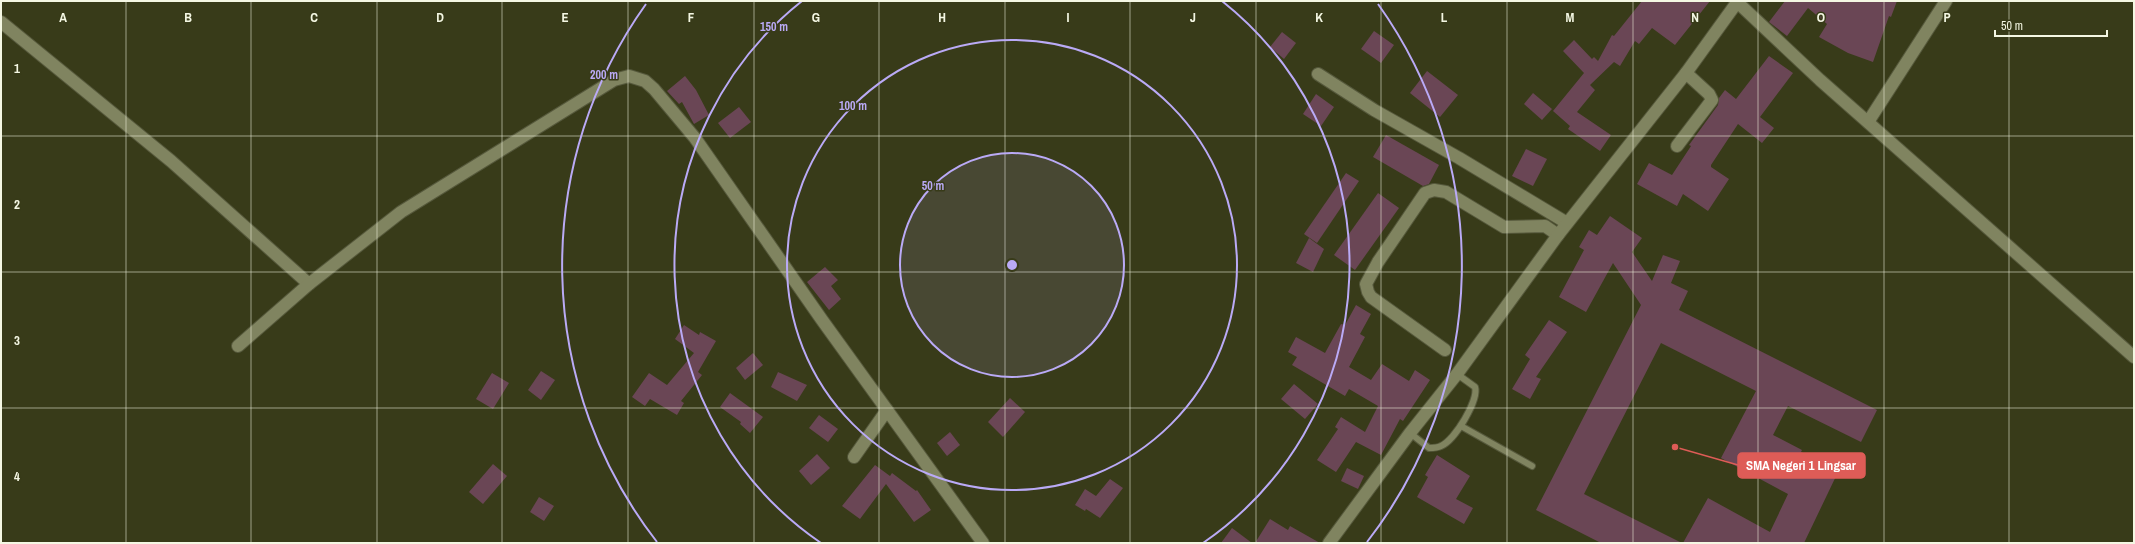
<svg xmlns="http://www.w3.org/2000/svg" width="2135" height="544" viewBox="0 0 2135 544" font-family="'Archivo Narrow',sans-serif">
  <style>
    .building { fill: #6a4655 }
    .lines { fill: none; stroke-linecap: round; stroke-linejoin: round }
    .service-casing { stroke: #56593c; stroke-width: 8 }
    .minor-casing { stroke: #56593c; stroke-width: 14 }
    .tertiary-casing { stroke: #56593c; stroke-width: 14 }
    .service { stroke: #808460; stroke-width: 6 }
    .minor { stroke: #808460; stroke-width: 12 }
    .tertiary { stroke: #808460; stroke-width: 12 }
    .grid { fill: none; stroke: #f4f7e3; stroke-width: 1; stroke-opacity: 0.55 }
    .ring { fill: none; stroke: #baaaf6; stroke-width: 2 }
    .grid-label { font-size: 13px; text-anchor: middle; font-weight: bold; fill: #f4f7e3; stroke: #383b19; stroke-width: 3; stroke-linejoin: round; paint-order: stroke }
    .centre { fill: #baaaf6; stroke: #383b19; stroke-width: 2 }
    .ring-label { font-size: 12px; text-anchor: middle; font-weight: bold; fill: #baaaf6; stroke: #383b19; stroke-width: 3; stroke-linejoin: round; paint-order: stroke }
    .leader { fill: none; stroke: #de5c57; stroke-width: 1.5 }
    .callout-dot { fill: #de5c57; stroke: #383b19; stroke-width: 1.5 }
    .callout { fill: #de5c57; stroke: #de5c57; stroke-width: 1.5 }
    .callout-label { font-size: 13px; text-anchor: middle; font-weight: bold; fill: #fff }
  </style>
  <rect width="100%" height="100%" fill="#383b19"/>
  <g class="building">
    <polygon points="1642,1 1710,1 1675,45 1652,28 1639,44 1635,41 1620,66 1614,62 1590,85 1595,90 1577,112 1611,135 1600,151 1568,129 1570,126 1553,111 1584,73 1563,51 1574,40 1592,59 1594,57 1598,61 1612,35 1614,36"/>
    <polygon points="1785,1 1897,1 1891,17 1889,16 1873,62 1848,53 1819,37 1827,24 1808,8 1787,36 1769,22"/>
    <polygon points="1374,31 1394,45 1381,63 1361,49"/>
    <polygon points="1282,32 1296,43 1284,59 1270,47"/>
    <polygon points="1769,56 1793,73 1760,117 1774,128 1762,143 1738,124 1711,165 1711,167 1729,179 1708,211 1683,194 1677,206 1637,184 1649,163 1672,175 1691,146 1689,145 1718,105 1719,98 1725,90 1736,99"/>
    <polygon points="1427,71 1458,95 1440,117 1410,93"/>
    <polygon points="685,76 696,90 709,115 694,124 682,102 679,104 667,91"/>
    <polygon points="1533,93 1552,109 1542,120 1524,104"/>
    <polygon points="1316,94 1334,107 1321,126 1303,114"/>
    <polygon points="739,107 751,122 730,138 718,123"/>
    <polygon points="1386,135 1439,165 1429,184 1423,186 1373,157"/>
    <polygon points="1526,149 1547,159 1533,186 1512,176"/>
    <polygon points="1346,173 1359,181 1317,243 1304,234"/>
    <polygon points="1378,193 1399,208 1355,270 1334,255"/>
    <polygon points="1610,216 1642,238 1632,252 1652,281 1663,255 1680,261 1671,283 1688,291 1679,310 1877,410 1861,442 1788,406 1773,435 1802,450 1801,452 1839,470 1804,543 1683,543 1708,498 1770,532 1788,494 1721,458 1756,391 1661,343 1584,494 1682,543 1601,543 1536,510 1641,305 1613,263 1586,312 1559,297 1584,250 1579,247 1589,230 1597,235"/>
    <polygon points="1309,238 1324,249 1313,272 1296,263"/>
    <polygon points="825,267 838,280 831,286 841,299 829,310 807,282"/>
    <polygon points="1356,305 1371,314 1360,334 1365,337 1349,367 1371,380 1382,364 1409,381 1415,370 1430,380 1403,421 1400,419 1381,455 1356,442 1336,472 1317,460 1338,429 1335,427 1341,417 1365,432 1378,406 1349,389 1345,396 1292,365 1297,357 1288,352 1296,337 1325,353 1341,324 1345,325"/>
    <polygon points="1549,320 1567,332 1536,377 1541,379 1530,399 1512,389 1530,359 1525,355"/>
    <polygon points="684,325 699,335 700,332 716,341 698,372 702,375 681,401 684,403 677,415 650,399 645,406 632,397 649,373 667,385 694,353 675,339"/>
    <polygon points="753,353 763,365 745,380 736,368"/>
    <polygon points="541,371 555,380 541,400 528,390"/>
    <polygon points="778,372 807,385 797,401 771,387"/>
    <polygon points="492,373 509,383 493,409 476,399"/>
    <polygon points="1294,384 1318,404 1305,419 1281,399"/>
    <polygon points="730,393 763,417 750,433 740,424 741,422 720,407"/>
    <polygon points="1010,398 1025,412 1003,437 988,422"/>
    <polygon points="819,415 838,429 828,442 809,428"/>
    <polygon points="950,432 960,445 947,456 937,443"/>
    <polygon points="817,454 830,468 811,485 799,471"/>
    <polygon points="1437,455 1470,476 1456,499 1473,508 1464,524 1417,497 1428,477 1425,475"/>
    <polygon points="493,464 507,476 483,504 469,492"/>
    <polygon points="875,465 890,476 892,473 916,491 917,490 931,510 914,522 886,484 860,519 842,506"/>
    <polygon points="1347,468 1364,476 1358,489 1341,481"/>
    <polygon points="1110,479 1123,488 1100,518 1086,509 1085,511 1075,505 1085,489 1096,496"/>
    <polygon points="539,497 554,506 544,521 530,512"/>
    <polygon points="1270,519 1288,530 1290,526 1320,543 1255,543"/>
    <polygon points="1232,528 1252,543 1221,543"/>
  </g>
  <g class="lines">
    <defs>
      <g id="service">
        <polyline points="1461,426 1532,466"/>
        <path d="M1410,433L1429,448C1433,448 1437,448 1441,446C1455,440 1479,400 1475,387L1457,374"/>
      </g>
      <g id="minor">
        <polyline points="1736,1 1820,80 2134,357"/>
        <polyline points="1,22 171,161 309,284 401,212 614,80 629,76 645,81 654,89 695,138 822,320 983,543"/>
        <polyline points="1318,74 1374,110 1459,158 1567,223"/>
        <polyline points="1868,122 1946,1"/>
        <polyline points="1677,146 1712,100 1709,94 1686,73"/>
        <polyline points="238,346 309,284"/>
        <polyline points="1445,350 1371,297 1368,292 1366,284 1378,262 1425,193 1434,190 1446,192 1504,227 1545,226 1558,235"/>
        <polyline points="854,457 887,410"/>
      </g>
      <polyline id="tertiary" points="1329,543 1410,433 1457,374 1558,235 1686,73 1738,1"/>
    </defs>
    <use href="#service" class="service-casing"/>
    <use href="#minor" class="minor-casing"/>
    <use href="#tertiary" class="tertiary-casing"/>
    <use href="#service" class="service"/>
    <use href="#minor" class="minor"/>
    <use href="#tertiary" class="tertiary"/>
  </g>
  <path class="grid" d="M126,1V543M251,1V543M377,1V543M502,1V543M628,1V543M754,1V543M879,1V543M1005,1V543M1130,1V543M1256,1V543M1381,1V543M1507,1V543M1633,1V543M1758,1V543M1884,1V543M2009,1V543M1,136H2134M1,272H2134M1,408H2134"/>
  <circle cx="1012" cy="265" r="112" fill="#baaaf6" fill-opacity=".12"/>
  <g class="ring">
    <circle cx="1012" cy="265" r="112"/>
    <circle cx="1012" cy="265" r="225"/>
    <path d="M821 543A337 337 0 0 1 802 1M1222 1A337 337 0 0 1 1203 543"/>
    <path d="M657 542A450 450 0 0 1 646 4M1378 4A450 450 0 0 1 1367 542"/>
  </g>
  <g class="grid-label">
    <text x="63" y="22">A</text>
    <text x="188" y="22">B</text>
    <text x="314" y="22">C</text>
    <text x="440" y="22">D</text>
    <text x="565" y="22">E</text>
    <text x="691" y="22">F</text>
    <text x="816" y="22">G</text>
    <text x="942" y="22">H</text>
    <text x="1068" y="22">I</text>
    <text x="1193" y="22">J</text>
    <text x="1319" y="22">K</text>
    <text x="1444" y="22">L</text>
    <text x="1570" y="22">M</text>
    <text x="1695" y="22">N</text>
    <text x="1821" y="22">O</text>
    <text x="1947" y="22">P</text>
    <text x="17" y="73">1</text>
    <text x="17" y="209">2</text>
    <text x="17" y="345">3</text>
    <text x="17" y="481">4</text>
  </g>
  <circle cx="1012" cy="265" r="6" class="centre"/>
  <g class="ring-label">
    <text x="774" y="31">150 m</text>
    <text x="604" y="79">200 m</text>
    <text x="853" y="110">100 m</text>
    <text x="933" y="190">50 m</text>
  </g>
  <path class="leader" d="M1675 447L1738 465"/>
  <circle class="callout-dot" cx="1675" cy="447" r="4"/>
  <rect class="callout" x="1738" y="453" width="127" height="25" rx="4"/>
  <g class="callout-label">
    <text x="1801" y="470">SMA Negeri 1 Lingsar</text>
  </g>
  <rect width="2135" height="544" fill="none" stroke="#f4f7e3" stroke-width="4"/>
  <path d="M1995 30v6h112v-6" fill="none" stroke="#f4f7e3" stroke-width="2"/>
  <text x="2001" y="30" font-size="12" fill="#f4f7e3" stroke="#383b19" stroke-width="3" paint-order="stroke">50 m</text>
</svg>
